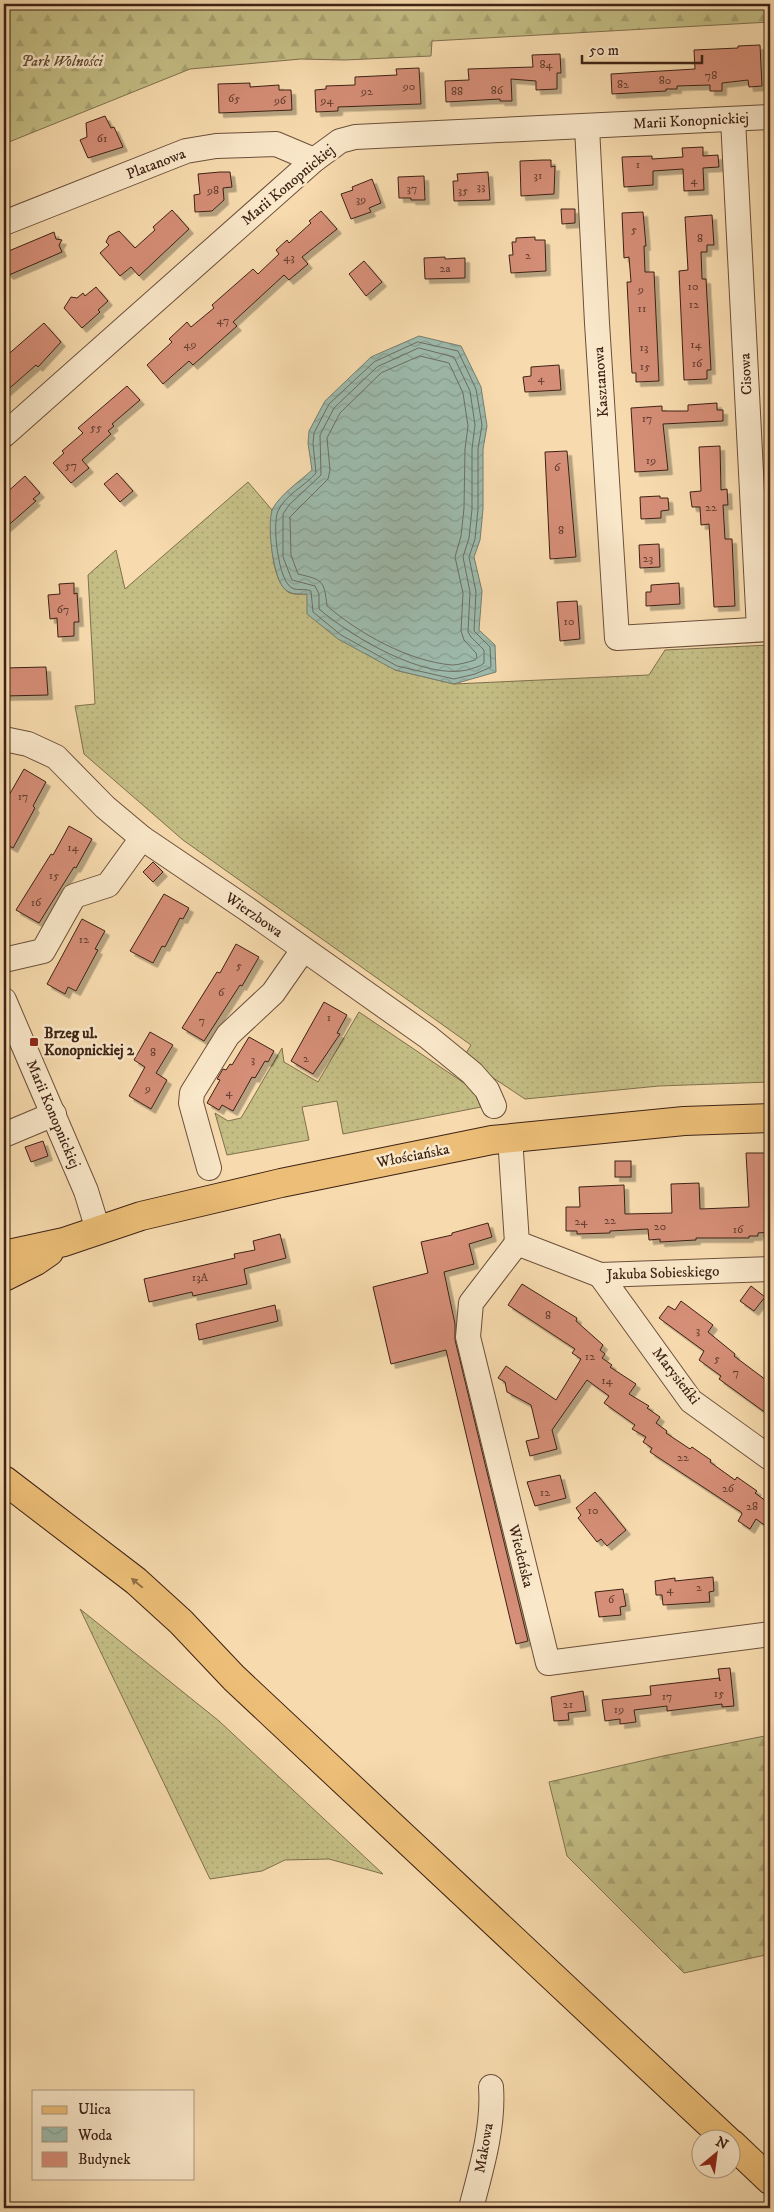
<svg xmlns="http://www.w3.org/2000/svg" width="774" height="2212" viewBox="0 0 774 2212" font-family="'IM FELL DW Pica',serif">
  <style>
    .grass { fill: url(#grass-dots); stroke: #80704d }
    .forest { fill: url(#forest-firs); stroke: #80704d }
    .water { fill: url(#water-waves); stroke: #777e70 }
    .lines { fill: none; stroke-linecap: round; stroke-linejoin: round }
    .shore { stroke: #6d6e61; stroke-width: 1 }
    .building { fill: #d58e77; stroke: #3d2215; filter: url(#shadow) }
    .minor-casing { stroke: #6c503b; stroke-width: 26 }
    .major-casing { stroke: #3d2215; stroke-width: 30 }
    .minor { stroke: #fae8ca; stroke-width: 24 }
    .major { stroke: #ecbe77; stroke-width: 28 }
    .oneway { fill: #947046 }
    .poi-dot { fill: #8f2418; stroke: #fae8ca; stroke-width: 2 }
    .labels { text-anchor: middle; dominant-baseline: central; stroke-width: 5; stroke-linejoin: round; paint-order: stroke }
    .number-label { font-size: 12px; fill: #633d2e }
    .park-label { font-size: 15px; font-style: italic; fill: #5f4931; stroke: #fae8ca }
    .street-label { font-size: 15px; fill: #3d2215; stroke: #fae8ca }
    .poi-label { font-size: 15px; font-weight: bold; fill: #3d2215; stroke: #fae8ca; text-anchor: start }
  </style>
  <defs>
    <pattern id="grass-dots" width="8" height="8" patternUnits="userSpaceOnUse" patternTransform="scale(1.25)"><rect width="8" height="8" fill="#c4be85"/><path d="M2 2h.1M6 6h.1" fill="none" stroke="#a9a372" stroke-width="1.8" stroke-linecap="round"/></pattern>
    <pattern id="forest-firs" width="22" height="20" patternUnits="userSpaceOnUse" patternTransform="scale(1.25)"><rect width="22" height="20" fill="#c4be85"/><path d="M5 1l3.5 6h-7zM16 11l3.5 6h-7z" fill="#a9a372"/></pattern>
    <pattern id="water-waves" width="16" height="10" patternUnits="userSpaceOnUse" patternTransform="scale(1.25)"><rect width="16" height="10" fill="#9dbbad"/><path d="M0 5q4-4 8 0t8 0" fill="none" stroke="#88a094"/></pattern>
    <filter id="shadow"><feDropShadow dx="4.5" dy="4.5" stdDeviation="0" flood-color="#0004"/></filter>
  </defs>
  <rect width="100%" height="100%" fill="#f7dbae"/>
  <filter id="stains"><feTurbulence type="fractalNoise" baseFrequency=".004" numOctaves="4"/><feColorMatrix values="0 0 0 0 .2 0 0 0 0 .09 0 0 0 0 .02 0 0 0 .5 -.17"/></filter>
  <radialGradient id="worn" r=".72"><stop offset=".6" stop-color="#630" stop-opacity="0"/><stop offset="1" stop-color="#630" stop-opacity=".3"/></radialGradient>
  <g class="grass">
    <path d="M248,482L272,510C270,531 270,579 288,592C293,595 301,594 307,594L395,670L454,684L649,675L665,650L770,645V1082L659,1086L525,1099L463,1058L471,1045L183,840L84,754L75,706L95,704L88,575L116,550L125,589Z"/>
    <polygon points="359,1012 473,1089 481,1107 343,1134 337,1101 302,1107 309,1140 227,1155 215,1113 228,1121 241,1118 282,1048 284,1062 318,1082"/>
    <polygon points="80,1609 219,1721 383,1874 329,1859 285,1860 262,1871 210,1879"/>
  </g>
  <g class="forest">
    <polygon points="4,4 770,4 770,22 432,41 431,56 345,60 301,59 190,69 4,144"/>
    <polygon points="770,1735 770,1954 684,1973 567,1856 549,1782 663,1756"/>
  </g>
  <path class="water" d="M419,336L461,346L481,387L487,426L483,449V509L480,540L474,557L482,591L479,630L495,645L496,672L454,684L395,670L338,639L307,614V594C298,594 289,595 283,587C273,575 266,522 273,508C282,493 299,482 312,470L308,443L309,431L325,401L371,357Z"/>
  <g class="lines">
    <g class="shore">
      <path d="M418,342L458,351L476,389L482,425L478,449V509L475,539L469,557L476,592L474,631L490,647L491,667L475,674L454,679L397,666L341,635L313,612L311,591C305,588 297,591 292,588C278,581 272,524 278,511C285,495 305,486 316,473L313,443L314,433L329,404L374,362Z"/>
      <path d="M419,348L454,357L470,391L475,425L472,449V509L469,538L463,557L470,592L468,632L471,637L484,650V663C480,667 473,668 467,670C424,680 352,637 319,609V594L315,586L292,580L283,557V514L289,505L321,475L320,435L334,408L377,367Z"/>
      <path d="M420,356L449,363L463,393L468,426L465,449L464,508L461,536L455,557L463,593L461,631L464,640L476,653L477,657L475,660C468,662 459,665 452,665C408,661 360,634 327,606C324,580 323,580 298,574L291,555L290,517L328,479L330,470L327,438L340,413L381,373Z"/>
    </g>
  </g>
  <g class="building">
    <polygon points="760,45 762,86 749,87 748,80 722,83 722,91 710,91 710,85 677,86 677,89 666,89 666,91 612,94 611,74 695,69 694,50 738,48 738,46"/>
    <polygon points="560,54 561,73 557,73 557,89 536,90 536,81 511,79 512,101 500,101 500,99 446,102 445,81 469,80 468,69 533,67 532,55"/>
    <polygon points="419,68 421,104 338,107 338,111 316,112 315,90 326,89 326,86 355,85 355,77 397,75 396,69"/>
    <polygon points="250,83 250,87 279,85 279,90 291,90 292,110 219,113 218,84"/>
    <polygon points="105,116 111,128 114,127 123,147 88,158 80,140 87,137 86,123"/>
    <polygon points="703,147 703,156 718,155 719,167 703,168 704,190 684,191 683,169 653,171 653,185 624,187 622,157 652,156 652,159 683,157 682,148"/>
    <polygon points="543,160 551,160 551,167 555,166 554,194 521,196 520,161"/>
    <polygon points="220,172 230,172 232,187 223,188 224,200 212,211 195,212 194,195 200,194 198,174"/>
    <polygon points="488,172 490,200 454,201 453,181 458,181 457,174"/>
    <polygon points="424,176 425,200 411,200 411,198 399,198 398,177"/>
    <polygon points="372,179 381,203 369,208 371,212 351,219 341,194 353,190 352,187"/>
    <polygon points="561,209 575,209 575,223 562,224"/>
    <polygon points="172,210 189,229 139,276 131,267 120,276 100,253 109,245 106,242 109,236 119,231 135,248 155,230 153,227"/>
    <polygon points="321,211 337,229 302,257 308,264 289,280 284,275 233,322 237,326 193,365 189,361 163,384 147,365 172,342 169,339 187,322 191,327 214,308 212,305 253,269 258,274 279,254 276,250 287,240 289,243 311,223 309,221"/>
    <polygon points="643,212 646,246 644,246 645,272 654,272 659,381 636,382 636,373 632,373 631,359 627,282 631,282 629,257 624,258 622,213"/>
    <polygon points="712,215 714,245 707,245 707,252 701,252 702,279 706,279 711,370 707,370 707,379 684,380 679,271 688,270 685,217"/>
    <polygon points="54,232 56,239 62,240 59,245 62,252 9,275 4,270 4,253"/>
    <polygon points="535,237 535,240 545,240 546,271 511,273 509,255 513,255 512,242 516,242 516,238"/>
    <polygon points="445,257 445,259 465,258 465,278 425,279 424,258"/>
    <polygon points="364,261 382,282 366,296 349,274"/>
    <polygon points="96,287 108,301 98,310 100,312 82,328 64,308 71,297 77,298 83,293 85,296"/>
    <polygon points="44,323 61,342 38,367 36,365 4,393 4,358"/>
    <polygon points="559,365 561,390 525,392 523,377 531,376 531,367"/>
    <polygon points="127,386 140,400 112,424 114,426 108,431 111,434 82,460 89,468 71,483 53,463 64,453 62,451 83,433 78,428"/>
    <polygon points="717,403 717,410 723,410 723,421 663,424 668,470 635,472 631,408 662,406 662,411 688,411 688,405"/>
    <polygon points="720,446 721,490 727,489 728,505 723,505 725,539 732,539 735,606 714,607 709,524 701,525 700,507 692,507 690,492 701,491 699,447"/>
    <polygon points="567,451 576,557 550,559 545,452"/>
    <polygon points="117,473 133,491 120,502 104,484"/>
    <polygon points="25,476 40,493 33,499 36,501 4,529 4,495"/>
    <polygon points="660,496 660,498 668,498 669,510 661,511 661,518 641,519 640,497"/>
    <polygon points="659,544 660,567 640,568 639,545"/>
    <polygon points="74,583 74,594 77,593 79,622 74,622 74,636 58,637 57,618 50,619 48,595 60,594 59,584"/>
    <polygon points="679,583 680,604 646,606 646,592 651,592 651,585"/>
    <polygon points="577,601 580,639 560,641 557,602"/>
    <polygon points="46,667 48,695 4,696 4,668"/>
    <polygon points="24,769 46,782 33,806 35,808 13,848 4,843 4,804"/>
    <polygon points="69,826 92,839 76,868 74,867 39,923 16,910 51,854 53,855"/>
    <polygon points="153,862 163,872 153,882 143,872"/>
    <polygon points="164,894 189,908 183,919 180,918 165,947 162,946 153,963 130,951"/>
    <polygon points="82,919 105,931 95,949 98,950 76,991 68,987 65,994 47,984"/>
    <polygon points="236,944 259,957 242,986 240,985 204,1041 182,1028 217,972 220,973"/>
    <polygon points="324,1002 347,1015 337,1033 340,1034 313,1074 291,1061"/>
    <polygon points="150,1032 173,1045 156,1073 167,1080 151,1109 129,1096 145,1067 134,1060"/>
    <polygon points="249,1037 274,1051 268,1062 265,1061 255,1078 252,1077 233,1111 222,1105 219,1110 207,1103 220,1080 217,1079 223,1069 226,1070 230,1064 232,1065"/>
    <polygon points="43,1141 48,1156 31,1162 25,1147"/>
    <polygon points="746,1153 770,1153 770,1232 758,1233 758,1236 749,1236 749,1238 696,1238 696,1240 660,1242 660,1239 649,1240 648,1229 610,1231 610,1233 577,1234 577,1231 566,1231 566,1207 580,1207 579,1187 624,1185 625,1214 672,1213 671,1184 699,1183 700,1209 749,1207"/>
    <rect x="615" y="1161" width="16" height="16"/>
    <polygon points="488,1223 492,1237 469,1244 474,1264 444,1272 455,1324 455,1340 528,1641 516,1644 446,1350 391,1364 373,1287 428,1273 421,1242 452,1235 452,1233"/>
    <polygon points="280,1234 286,1258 244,1269 247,1284 193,1296 192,1292 149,1302 144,1279 235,1258 234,1254 255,1250 253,1241"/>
    <polygon points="522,1284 577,1318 576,1321 603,1345 600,1350 605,1354 602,1358 612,1365 610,1367 636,1384 629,1394 649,1406 647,1408 660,1417 656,1423 667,1431 666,1433 690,1449 692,1447 702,1454 711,1460 710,1462 735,1480 737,1477 757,1491 755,1493 770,1504 770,1529 756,1519 750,1529 738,1521 742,1514 741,1512 650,1452 652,1448 643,1442 646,1437 632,1429 635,1425 604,1403 609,1396 587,1380 552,1430 557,1449 530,1456 526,1441 539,1438 531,1405 507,1392 505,1382 498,1378 506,1366 556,1400 581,1359 572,1353 575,1349 508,1305"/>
    <polygon points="751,1286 765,1297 754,1311 740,1301"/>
    <polygon points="681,1301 713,1325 708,1332 735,1354 734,1356 770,1383 770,1416 719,1379 721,1376 699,1360 704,1351 659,1318 668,1306 675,1310"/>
    <polygon points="275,1305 278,1321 199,1340 196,1324"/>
    <polygon points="560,1475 566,1498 535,1506 527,1482"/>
    <polygon points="595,1492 626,1530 607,1546 601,1539 597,1542 578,1518 581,1515 576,1508"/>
    <polygon points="713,1577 714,1591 709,1592 710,1602 663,1605 662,1595 656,1595 655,1581 675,1578 675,1581"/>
    <polygon points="623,1589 626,1606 620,1607 621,1615 599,1617 595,1592"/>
    <polygon points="730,1668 734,1706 722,1707 722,1704 667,1711 667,1706 634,1710 636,1722 620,1724 620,1719 605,1721 602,1700 651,1695 650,1686 719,1678 720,1681 718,1669"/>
    <polygon points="583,1691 586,1711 568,1713 569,1720 554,1721 551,1697"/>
  </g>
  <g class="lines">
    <defs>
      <g id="minor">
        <polyline points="733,119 759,629"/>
        <polyline points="587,127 597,323 617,638 770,629"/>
        <polyline points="4,223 186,151 216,146 276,144 314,160"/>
        <polyline points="4,435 314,160 340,141 355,137 770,117"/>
        <polyline points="4,739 28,744 56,757 105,807 142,838 247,909 428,1037 472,1073 487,1090 494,1106"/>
        <polyline points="4,960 43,951 74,896 108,885 142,838"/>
        <polyline points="4,1000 86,1191 98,1230"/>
        <polyline points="4,1135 54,1114"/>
        <polyline points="510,1137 517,1243 600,1275 770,1269"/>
        <polyline points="209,1168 191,1103 192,1093 228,1035 273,993 303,950"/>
        <polyline points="517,1243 471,1303 468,1337 548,1663 770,1634"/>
        <polyline points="600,1275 691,1401 770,1458"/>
        <path d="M471,2208C481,2170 494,2127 491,2087"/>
      </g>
      <g id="major">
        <polyline points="4,1255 64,1242 141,1216 281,1183 492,1140 684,1121 770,1118"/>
        <polyline points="4,1277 36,1261 49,1252"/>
        <polyline points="4,1480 136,1581 181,1622 234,1678 727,2140"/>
        <polyline points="732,2144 770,2180"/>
      </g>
    </defs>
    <use href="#minor" class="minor-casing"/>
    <use href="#major" class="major-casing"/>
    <use href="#minor" class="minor"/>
    <use href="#major" class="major"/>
  </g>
  <defs><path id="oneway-solid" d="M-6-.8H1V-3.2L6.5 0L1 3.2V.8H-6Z" transform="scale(1.25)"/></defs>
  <use class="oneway" href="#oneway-solid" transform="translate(137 1583) rotate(-140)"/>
  <rect class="poi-dot" x="29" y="1037" width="10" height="10" rx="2.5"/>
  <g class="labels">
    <g class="number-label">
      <text x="546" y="64">84</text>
      <text x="711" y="75">78</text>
      <text x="665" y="80">80</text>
      <text x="623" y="84">82</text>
      <text x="409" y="86">90</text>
      <text x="497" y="90">86</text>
      <text x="367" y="91">92</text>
      <text x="457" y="91">88</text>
      <text x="234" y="98">65</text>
      <text x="280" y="100">96</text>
      <text x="327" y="100">94</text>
      <text x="102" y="138">61</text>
      <text x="638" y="164">1</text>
      <text x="538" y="175">31</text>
      <text x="694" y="180">4</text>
      <text x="481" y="186">33</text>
      <text x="412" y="188">37</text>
      <text x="213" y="190">98</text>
      <text x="463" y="190">35</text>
      <text x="361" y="199">39</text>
      <text x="634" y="229">5</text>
      <text x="700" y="238">8</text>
      <text x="528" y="255">2</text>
      <text x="289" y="257">43</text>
      <text x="445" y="268">2a</text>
      <text x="693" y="286">10</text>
      <text x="641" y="289">9</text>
      <text x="694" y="304">12</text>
      <text x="642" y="308">11</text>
      <text x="223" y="320">47</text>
      <text x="190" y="344">49</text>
      <text x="696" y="344">14</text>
      <text x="644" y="347">13</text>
      <text x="697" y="363">16</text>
      <text x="645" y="366">15</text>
      <text x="541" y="378">4</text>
      <text x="647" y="418">17</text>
      <text x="96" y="427">55</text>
      <text x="651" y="460">19</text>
      <text x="71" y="465">57</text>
      <text x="557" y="467">6</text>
      <text x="711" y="507">22</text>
      <text x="561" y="530">8</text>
      <text x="648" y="558">23</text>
      <text x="63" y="609">67</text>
      <text x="569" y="621">10</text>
      <text x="23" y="796">17</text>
      <text x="73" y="847">14</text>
      <text x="54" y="875">15</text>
      <text x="36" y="902">16</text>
      <text x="84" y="939">12</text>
      <text x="239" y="965">5</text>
      <text x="221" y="992">6</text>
      <text x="329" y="1017">1</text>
      <text x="202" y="1020">7</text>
      <text x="153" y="1052">8</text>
      <text x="306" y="1058">2</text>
      <text x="253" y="1059">3</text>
      <text x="148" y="1088">9</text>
      <text x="229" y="1092">4</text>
      <text x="610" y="1220">22</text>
      <text x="581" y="1221">24</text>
      <text x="660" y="1226">20</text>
      <text x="738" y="1229">16</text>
      <text x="200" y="1277">13A</text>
      <text x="548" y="1315">8</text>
      <text x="698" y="1330">3</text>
      <text x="590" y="1356">12</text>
      <text x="717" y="1358">5</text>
      <text x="736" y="1372">7</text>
      <text x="607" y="1380">14</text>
      <text x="683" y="1457">22</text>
      <text x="728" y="1488">26</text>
      <text x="545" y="1492">12</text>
      <text x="752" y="1506">28</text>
      <text x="593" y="1510">10</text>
      <text x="699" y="1587">2</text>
      <text x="670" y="1589">4</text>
      <text x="611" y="1599">6</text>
      <text x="719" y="1693">15</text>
      <text x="667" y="1696">17</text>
      <text x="568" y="1704">21</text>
      <text x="619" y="1709">19</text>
    </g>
    <g class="park-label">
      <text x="62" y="61">Park Wolności</text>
    </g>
    <g class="street-label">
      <text transform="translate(691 121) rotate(-3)">Marii Konopnickiej</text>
      <text transform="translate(156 164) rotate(-21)">Platanowa</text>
      <text transform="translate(288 185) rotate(-40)">Marii Konopnickiej</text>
      <text transform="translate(746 374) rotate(-93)">Cisowa</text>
      <text transform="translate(601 382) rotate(-94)">Kasztanowa</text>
      <text transform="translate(254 915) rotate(35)">Wierzbowa</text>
      <text transform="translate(53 1114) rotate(67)">Marii Konopnickiej</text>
      <text transform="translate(413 1156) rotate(-11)">Włościańska</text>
      <text transform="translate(663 1273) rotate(-2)">Jakuba Sobieskiego</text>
      <text transform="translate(676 1376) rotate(52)">Marysieńki</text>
      <text transform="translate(521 1556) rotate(76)">Wiedeńska</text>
      <text transform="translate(484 2148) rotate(-80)">Makowa</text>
    </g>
    <g class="poi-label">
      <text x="44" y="1033">Brzeg ul.<tspan x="44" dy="17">Konopnickiej 2</tspan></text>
    </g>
  </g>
  <rect width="774" height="2212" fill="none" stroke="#f7dbae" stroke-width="20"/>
  <rect x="5" y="5" width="764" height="2202" fill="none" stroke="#3d2215" stroke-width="2.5"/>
  <rect x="10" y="10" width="754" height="2192" fill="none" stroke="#3d2215"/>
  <rect x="32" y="2090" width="162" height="90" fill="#fae8ca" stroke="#ae9982"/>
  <rect x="42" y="2106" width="25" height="8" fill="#ecbe77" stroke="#ae9982"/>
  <text x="78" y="2114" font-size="15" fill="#3d2215">Ulica</text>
  <rect x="42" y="2127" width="25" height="15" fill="url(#water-waves)" stroke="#ae9982"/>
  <text x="78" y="2140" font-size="15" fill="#3d2215">Woda</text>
  <rect x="42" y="2152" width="25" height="15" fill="#d58e77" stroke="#ae9982"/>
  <text x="78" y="2164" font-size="15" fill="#3d2215">Budynek</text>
  <g transform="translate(716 2154) rotate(29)"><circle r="24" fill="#fae8ca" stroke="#ae9982"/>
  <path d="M0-4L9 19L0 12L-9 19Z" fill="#8f2418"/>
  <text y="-8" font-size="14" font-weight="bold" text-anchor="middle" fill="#3d2215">N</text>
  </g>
  <path d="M582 55v8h120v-8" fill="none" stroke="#3d2215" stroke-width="2.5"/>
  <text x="589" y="55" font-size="15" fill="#3d2215" stroke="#fae8ca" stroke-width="4" paint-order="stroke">50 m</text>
  <rect width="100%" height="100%" filter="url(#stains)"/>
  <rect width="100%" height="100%" fill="url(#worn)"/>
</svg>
